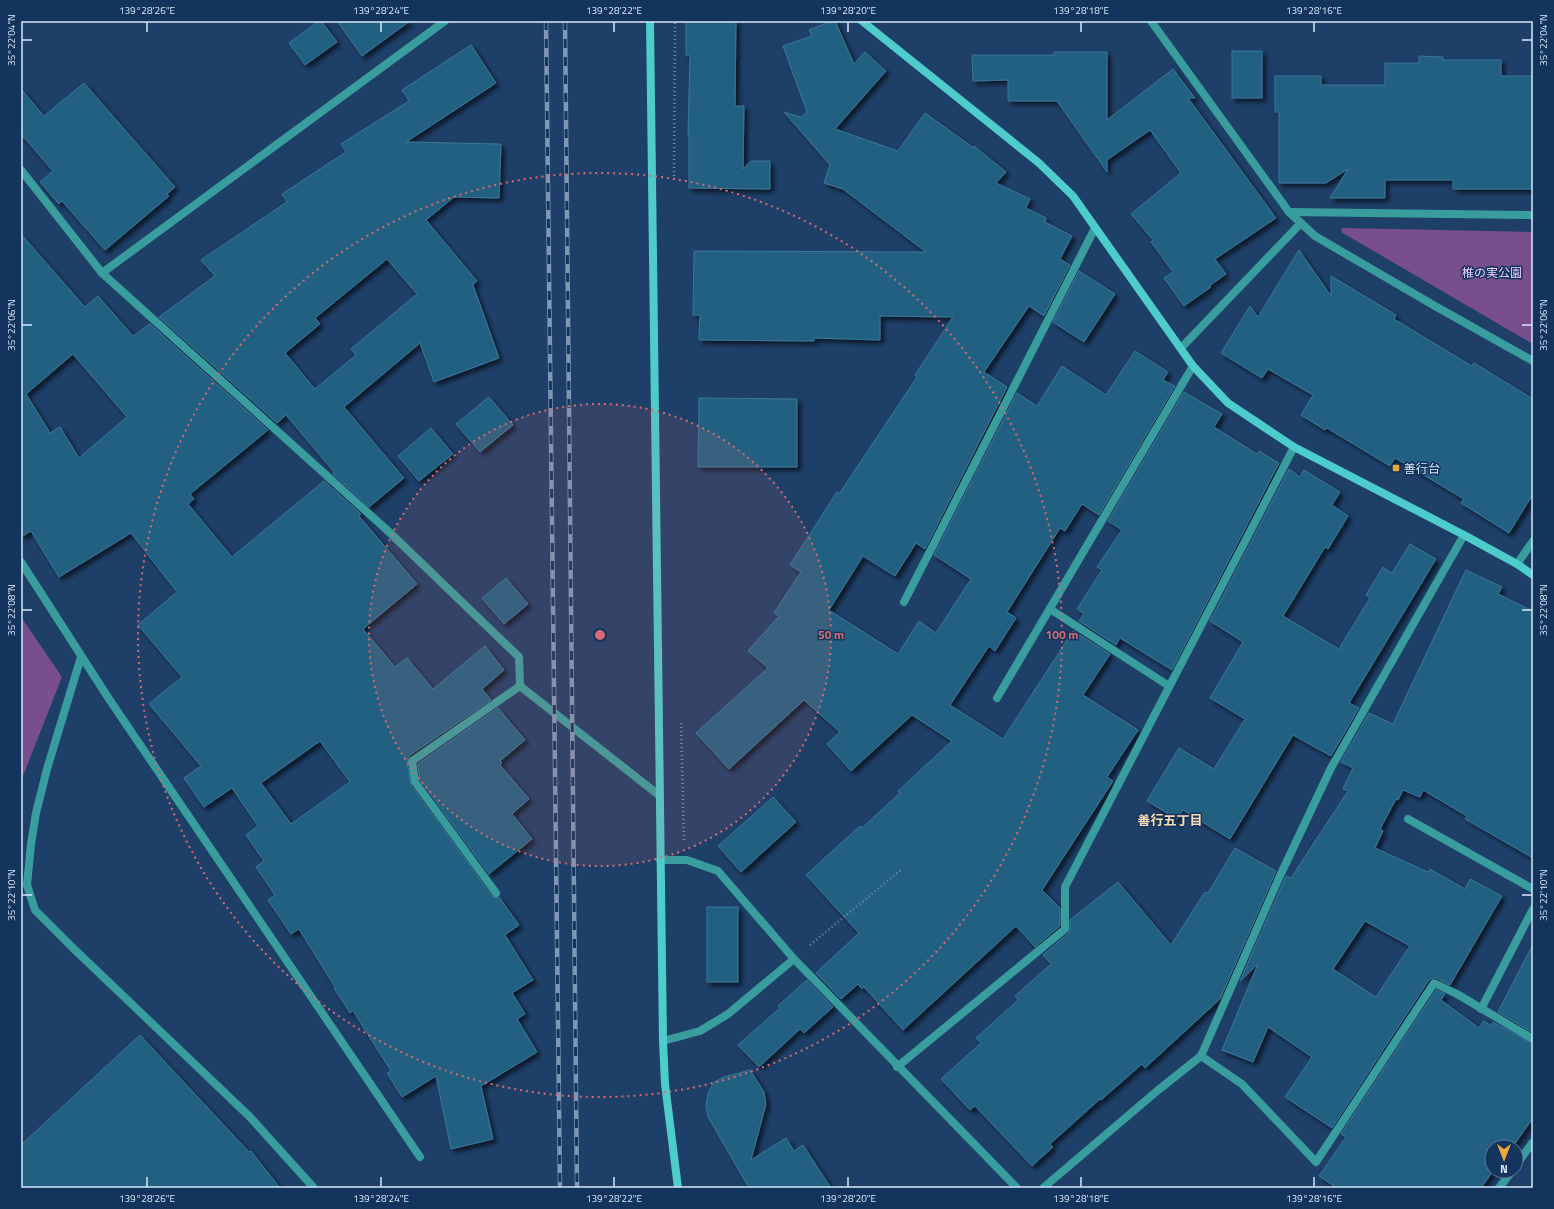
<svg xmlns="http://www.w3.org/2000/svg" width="1554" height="1209" viewBox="0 0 1554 1209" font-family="'Titillium Web','Noto Sans JP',sans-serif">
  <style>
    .green { fill: #794e8c }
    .building { fill: #246181; stroke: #3b7798; fill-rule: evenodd; filter: url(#shadow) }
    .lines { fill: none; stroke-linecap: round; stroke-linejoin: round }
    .path { stroke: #748dad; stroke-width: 2.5; stroke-dasharray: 1 3; stroke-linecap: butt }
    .lane { stroke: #389d9c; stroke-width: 8 }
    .street { stroke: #389d9c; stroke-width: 8 }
    .secondary { stroke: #4dcccb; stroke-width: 8 }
    .rail-casing { stroke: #7e97b5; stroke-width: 4.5 }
    .rail { stroke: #13345c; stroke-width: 3; stroke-dasharray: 9; stroke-linecap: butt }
    .ticks { fill: none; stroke: #d8e8fc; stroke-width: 1.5 }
    .ring { fill: none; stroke: #d76b72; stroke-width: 2; stroke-dasharray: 2 4 }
    .poi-dot { fill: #eda83b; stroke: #13345c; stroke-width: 1.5 }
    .labels { text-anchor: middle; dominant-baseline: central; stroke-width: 3; stroke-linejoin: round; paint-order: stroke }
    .park-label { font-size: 12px; fill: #f0d1ff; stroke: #13345c }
    .poi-label { font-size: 12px; fill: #d8e8fc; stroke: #13345c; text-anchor: start }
    .neighbourhood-label { font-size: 13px; font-weight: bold; fill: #fadcb6; stroke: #13345c }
    .centre { fill: #d76b72; stroke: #13345c; stroke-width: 2 }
    .ring-label { font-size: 12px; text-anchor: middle; font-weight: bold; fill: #d76b72; stroke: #13345c; stroke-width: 3; stroke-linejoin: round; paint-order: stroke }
    .neatline { fill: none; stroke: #d8e8fc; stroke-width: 1.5 }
    .ticks-label { font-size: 10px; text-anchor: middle; fill: #d8e8fc }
  </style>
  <defs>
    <filter id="shadow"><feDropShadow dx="3.5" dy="3.5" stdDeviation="2" flood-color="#0009"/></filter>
  </defs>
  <rect width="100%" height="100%" fill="#1e3f68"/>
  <g class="green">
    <polygon points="1342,228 1533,232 1533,344 1341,232"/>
    <polygon points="21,617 62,677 21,781"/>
  </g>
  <g class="building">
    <polygon points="319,21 321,21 337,42 305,65 289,43"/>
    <polygon points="337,21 410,21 362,56"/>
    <polygon points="686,21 736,21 735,106 744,106 743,169 751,161 770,161 770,189 689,188 689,135 688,135 690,55 686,55"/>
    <polygon points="832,21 835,21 854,64 865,52 886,71 835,129 898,151 925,113 974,148 974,146 1006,172 996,183 1030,199 1026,208 1046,218 1045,222 1072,236 1060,259 1070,265 1044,316 1029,306 984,372 1007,387 925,549 916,543 895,576 863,556 829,610 898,654 919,621 936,633 971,579 934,555 1017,393 1037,406 1062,366 1106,395 1135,351 1168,372 1163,380 1175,386 1099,515 1082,504 1065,531 1060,528 1007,612 1016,618 995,651 989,646 950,705 1003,739 1073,631 1110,654 1083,695 1138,730 1107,777 1113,781 1042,890 1060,908 1060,926 1035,947 1016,926 903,1030 864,987 862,989 858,984 841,999 816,973 859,933 806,875 860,826 862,828 900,793 898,791 952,741 912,715 851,771 827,744 840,732 804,700 729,769 696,733 768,668 748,651 779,616 774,613 801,572 790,565 837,492 839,494 917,377 915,375 953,317 880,316 880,340 814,338 814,341 699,340 700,315 693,315 694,251 926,252 843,189 824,183 830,165 784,112 801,117 807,112 783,46 812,36 809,30"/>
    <path d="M471,45L496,83L406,142L501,144L499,198L454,197L426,220L477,281L473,285L499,358L434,382L420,343L344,407L404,478L369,507L333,474L334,472L286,415L277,423L159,317L215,276L201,260L287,202L282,194L346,152L341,144L409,101L402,90ZM387,259L417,294L351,349L356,355L315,389L285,353L320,324L315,318Z"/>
    <rect x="1232" y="51" width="30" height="47"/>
    <polygon points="1054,52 1107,52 1107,120 1173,69 1195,98 1188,98 1276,218 1215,259 1226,274 1209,286 1211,287 1184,306 1164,278 1173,272 1151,242 1153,240 1131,214 1181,173 1150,130 1107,160 1107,172 1057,101 1008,101 1008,80 973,81 972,55 1054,55"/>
    <polygon points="1419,56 1443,57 1443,60 1501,60 1501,76 1533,76 1533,189 1453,189 1453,180 1385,180 1385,198 1330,198 1348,169 1326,183 1279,183 1279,112 1275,112 1275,76 1321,76 1321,85 1385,85 1385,63 1419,63"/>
    <polygon points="84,83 175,187 167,194 169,196 105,250 62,201 59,204 40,182 53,171 21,134 21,89 44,116"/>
    <path d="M21,234L85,307L98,296L133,336L150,324L268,430L190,494L194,499L188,504L232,557L324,481L361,514L359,516L417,584L363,629L395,667L407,658L433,689L485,646L504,670L482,689L491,700L409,756L407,761L411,785L492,896L496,898L499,897L519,925L505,935L533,980L512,993L525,1014L517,1019L537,1052L481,1086L493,1139L451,1149L436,1076L402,1097L387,1073L391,1071L353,1011L350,1013L334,988L335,987L299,929L291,934L268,900L275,895L256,867L264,861L246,835L258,826L232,788L204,807L184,778L201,766L149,704L182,677L138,625L177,592L131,533L59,577L31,531L21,537ZM73,354L127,417L79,458L60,427L50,433L26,394ZM320,741L350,782L291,824L261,783Z"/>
    <polygon points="1299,250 1331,296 1331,276 1396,315 1394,319 1472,366 1474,363 1533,399 1533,494 1509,533 1461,503 1464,499 1395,458 1390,466 1327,428 1325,430 1301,415 1313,395 1268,369 1262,378 1221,353 1250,306 1258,317"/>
    <polygon points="1079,271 1115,294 1084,342 1053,322"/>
    <polygon points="1184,392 1222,414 1214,427 1257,454 1259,451 1279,463 1172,670 1120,638 1116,645 1079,621 1084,614 1077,609 1102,570 1097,567 1122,530 1108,521"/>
    <polygon points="489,397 513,425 480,452 456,424"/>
    <polygon points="699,398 797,399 797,467 698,467"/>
    <polygon points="431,428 453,454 419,481 398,456"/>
    <polygon points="1289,469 1300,477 1304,470 1340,492 1332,505 1348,516 1328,549 1325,547 1283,616 1339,649 1370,598 1366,595 1383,567 1392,573 1410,544 1436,559 1349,703 1359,708 1331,756 1293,735 1230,839 1183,810 1177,819 1147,801 1179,748 1214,769 1245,719 1210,698 1243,642 1210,621"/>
    <path d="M1466,570L1502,587L1498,594L1533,611V858L1465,819L1467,816L1423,790L1420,797L1403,790L1398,800L1396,799L1380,829L1383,831L1375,848L1428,872L1430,869L1465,889L1470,879L1502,896L1450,985L1436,978H1432L1429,980L1332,1128L1285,1097L1312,1057L1268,1027L1253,1062L1222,1050L1258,964L1240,981L1286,876L1291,878L1348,791L1343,789L1353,768L1341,762L1369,713L1393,724ZM1365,921L1410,946L1376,997L1333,969Z"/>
    <polygon points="506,578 528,604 504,624 482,598"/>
    <polygon points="498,708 525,740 500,761 502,763 500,765 529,799 512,814 532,839 489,874 420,780 418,764"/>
    <polygon points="773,797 796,822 741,872 718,846"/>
    <polygon points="1235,848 1276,871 1220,999 1145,1068 1142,1064 1101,1100 1100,1099 1050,1144 1053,1147 1032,1166 975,1106 970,1110 941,1079 981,1043 976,1038 1018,1000 1015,996 1051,964 1043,955 1069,933 1070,929 1070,920 1118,882 1171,945 1205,892 1208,893"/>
    <rect x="707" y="907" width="31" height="75"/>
    <polygon points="1533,944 1533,1033 1498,1012"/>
    <polygon points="807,980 833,1007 804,1033 800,1029 759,1067 738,1045 780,1008 778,1006"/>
    <polygon points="1436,990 1445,994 1441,1000 1479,1028 1484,1021 1491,1026 1493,1022 1533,1044 1533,1118 1514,1145 1512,1143 1509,1147 1492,1147 1493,1171 1481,1188 1337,1188 1319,1176 1346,1137 1341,1134"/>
    <polygon points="140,1035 249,1152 251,1151 280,1188 21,1188 21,1145"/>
    <polygon points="750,1070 764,1092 766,1104 751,1160 786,1138 794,1151 803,1145 831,1188 749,1188 708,1117 706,1106 708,1093 714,1082 724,1077"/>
  </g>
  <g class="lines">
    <g class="path">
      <polyline points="674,176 675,21"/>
      <polyline points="681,723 684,840"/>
      <polyline points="810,945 902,869"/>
    </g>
    <g class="lane">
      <polyline points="387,530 519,657 520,686 412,761 415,782 496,893"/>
      <polyline points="1050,609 1169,686"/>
      <polyline points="997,698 1193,366"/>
    </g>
    <g class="street">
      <polyline points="1151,21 1289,212 1315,236 1435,306 1533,361"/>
      <polyline points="21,170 102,273 387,530"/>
      <polyline points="1289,212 1533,215"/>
      <polyline points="102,273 445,21"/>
      <polyline points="1181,348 1301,223"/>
      <polyline points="21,562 109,699 420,1157"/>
      <polyline points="1517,564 1533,541"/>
      <polyline points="904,602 1095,228"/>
      <polyline points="81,657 47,769 36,813 31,844 27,885 35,910 73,948 250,1117 314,1188"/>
      <polyline points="520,686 660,796"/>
      <polyline points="1408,819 1533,889"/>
      <polyline points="660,860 687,860 718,871 794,959 1017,1188"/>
      <polyline points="1481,1009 1533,909"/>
      <polyline points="663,1041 700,1031 728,1014 794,959"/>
      <polyline points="1201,1056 1242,1084 1316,1162 1434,983 1457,994 1533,1039"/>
      <polyline points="897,1067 1065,929 1065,887 1294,447"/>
      <polyline points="1516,1165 1533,1142"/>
      <polyline points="1043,1188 1157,1091 1201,1056 1278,880 1331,768 1464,535"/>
      <polyline points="1499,1188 1512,1171"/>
    </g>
    <g class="secondary">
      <polyline points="650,21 663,1041 665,1084 678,1188"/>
      <polyline points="862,21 1039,163 1073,196 1193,366 1228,403 1294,447 1464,535 1517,564 1533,575"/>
    </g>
    <defs>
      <g id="rail">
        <polyline points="546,21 560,1188"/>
        <polyline points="565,21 577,1188"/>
      </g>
    </defs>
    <use href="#rail" class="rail-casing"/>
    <use href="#rail" class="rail"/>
  </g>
  <path class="ticks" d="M147,22V32M381,22V32M614,22V32M848,22V32M1081,22V32M1314,22V32M22,40H32M1522,40H1532M22,325H32M1522,325H1532M22,610H32M1522,610H1532M22,895H32M1522,895H1532M147,1177V1187M381,1177V1187M614,1177V1187M848,1177V1187M1081,1177V1187M1314,1177V1187"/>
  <circle cx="600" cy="635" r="231" fill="#d76b72" fill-opacity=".12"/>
  <g class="ring">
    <circle cx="600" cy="635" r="231"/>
    <circle cx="600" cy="635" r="462"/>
  </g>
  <rect class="poi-dot" x="1392" y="464" width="8" height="8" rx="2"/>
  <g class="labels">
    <g class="park-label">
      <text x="1492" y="272">椎の実公園</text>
    </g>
    <g class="poi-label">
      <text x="1404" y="468">善行台</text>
    </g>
    <g class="neighbourhood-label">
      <text x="1170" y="820">善行五丁目</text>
    </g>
  </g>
  <circle cx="600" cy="635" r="6" class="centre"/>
  <g class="ring-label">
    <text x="831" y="639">50 m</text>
    <text x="1062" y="639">100 m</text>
  </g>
  <rect width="1554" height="1209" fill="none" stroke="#13345c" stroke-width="44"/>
  <g transform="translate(1504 1159) rotate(180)"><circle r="19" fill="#13345c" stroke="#627c9c"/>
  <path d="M0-3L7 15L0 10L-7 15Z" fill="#eda83b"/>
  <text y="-6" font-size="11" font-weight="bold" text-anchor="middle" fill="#d8e8fc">N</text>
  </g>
  <rect x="22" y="22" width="1510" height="1165" class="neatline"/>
  <g class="ticks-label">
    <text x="147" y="14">139°28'26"E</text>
    <text x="381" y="14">139°28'24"E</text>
    <text x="614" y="14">139°28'22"E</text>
    <text x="848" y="14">139°28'20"E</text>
    <text x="1081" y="14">139°28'18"E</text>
    <text x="1314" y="14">139°28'16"E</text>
    <text transform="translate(1543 40) rotate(-90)" y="4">35°22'04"N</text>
    <text transform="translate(11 40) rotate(-90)" y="4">35°22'04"N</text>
    <text transform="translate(1543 325) rotate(-90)" y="4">35°22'06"N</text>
    <text transform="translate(11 325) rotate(-90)" y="4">35°22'06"N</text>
    <text transform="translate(1543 610) rotate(-90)" y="4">35°22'08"N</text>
    <text transform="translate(11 610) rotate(-90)" y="4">35°22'08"N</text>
    <text transform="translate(1543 895) rotate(-90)" y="4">35°22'10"N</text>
    <text transform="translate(11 895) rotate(-90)" y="4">35°22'10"N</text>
    <text x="147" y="1202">139°28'26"E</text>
    <text x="381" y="1202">139°28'24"E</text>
    <text x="614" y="1202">139°28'22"E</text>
    <text x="848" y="1202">139°28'20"E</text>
    <text x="1081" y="1202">139°28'18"E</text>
    <text x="1314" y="1202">139°28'16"E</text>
  </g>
</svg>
